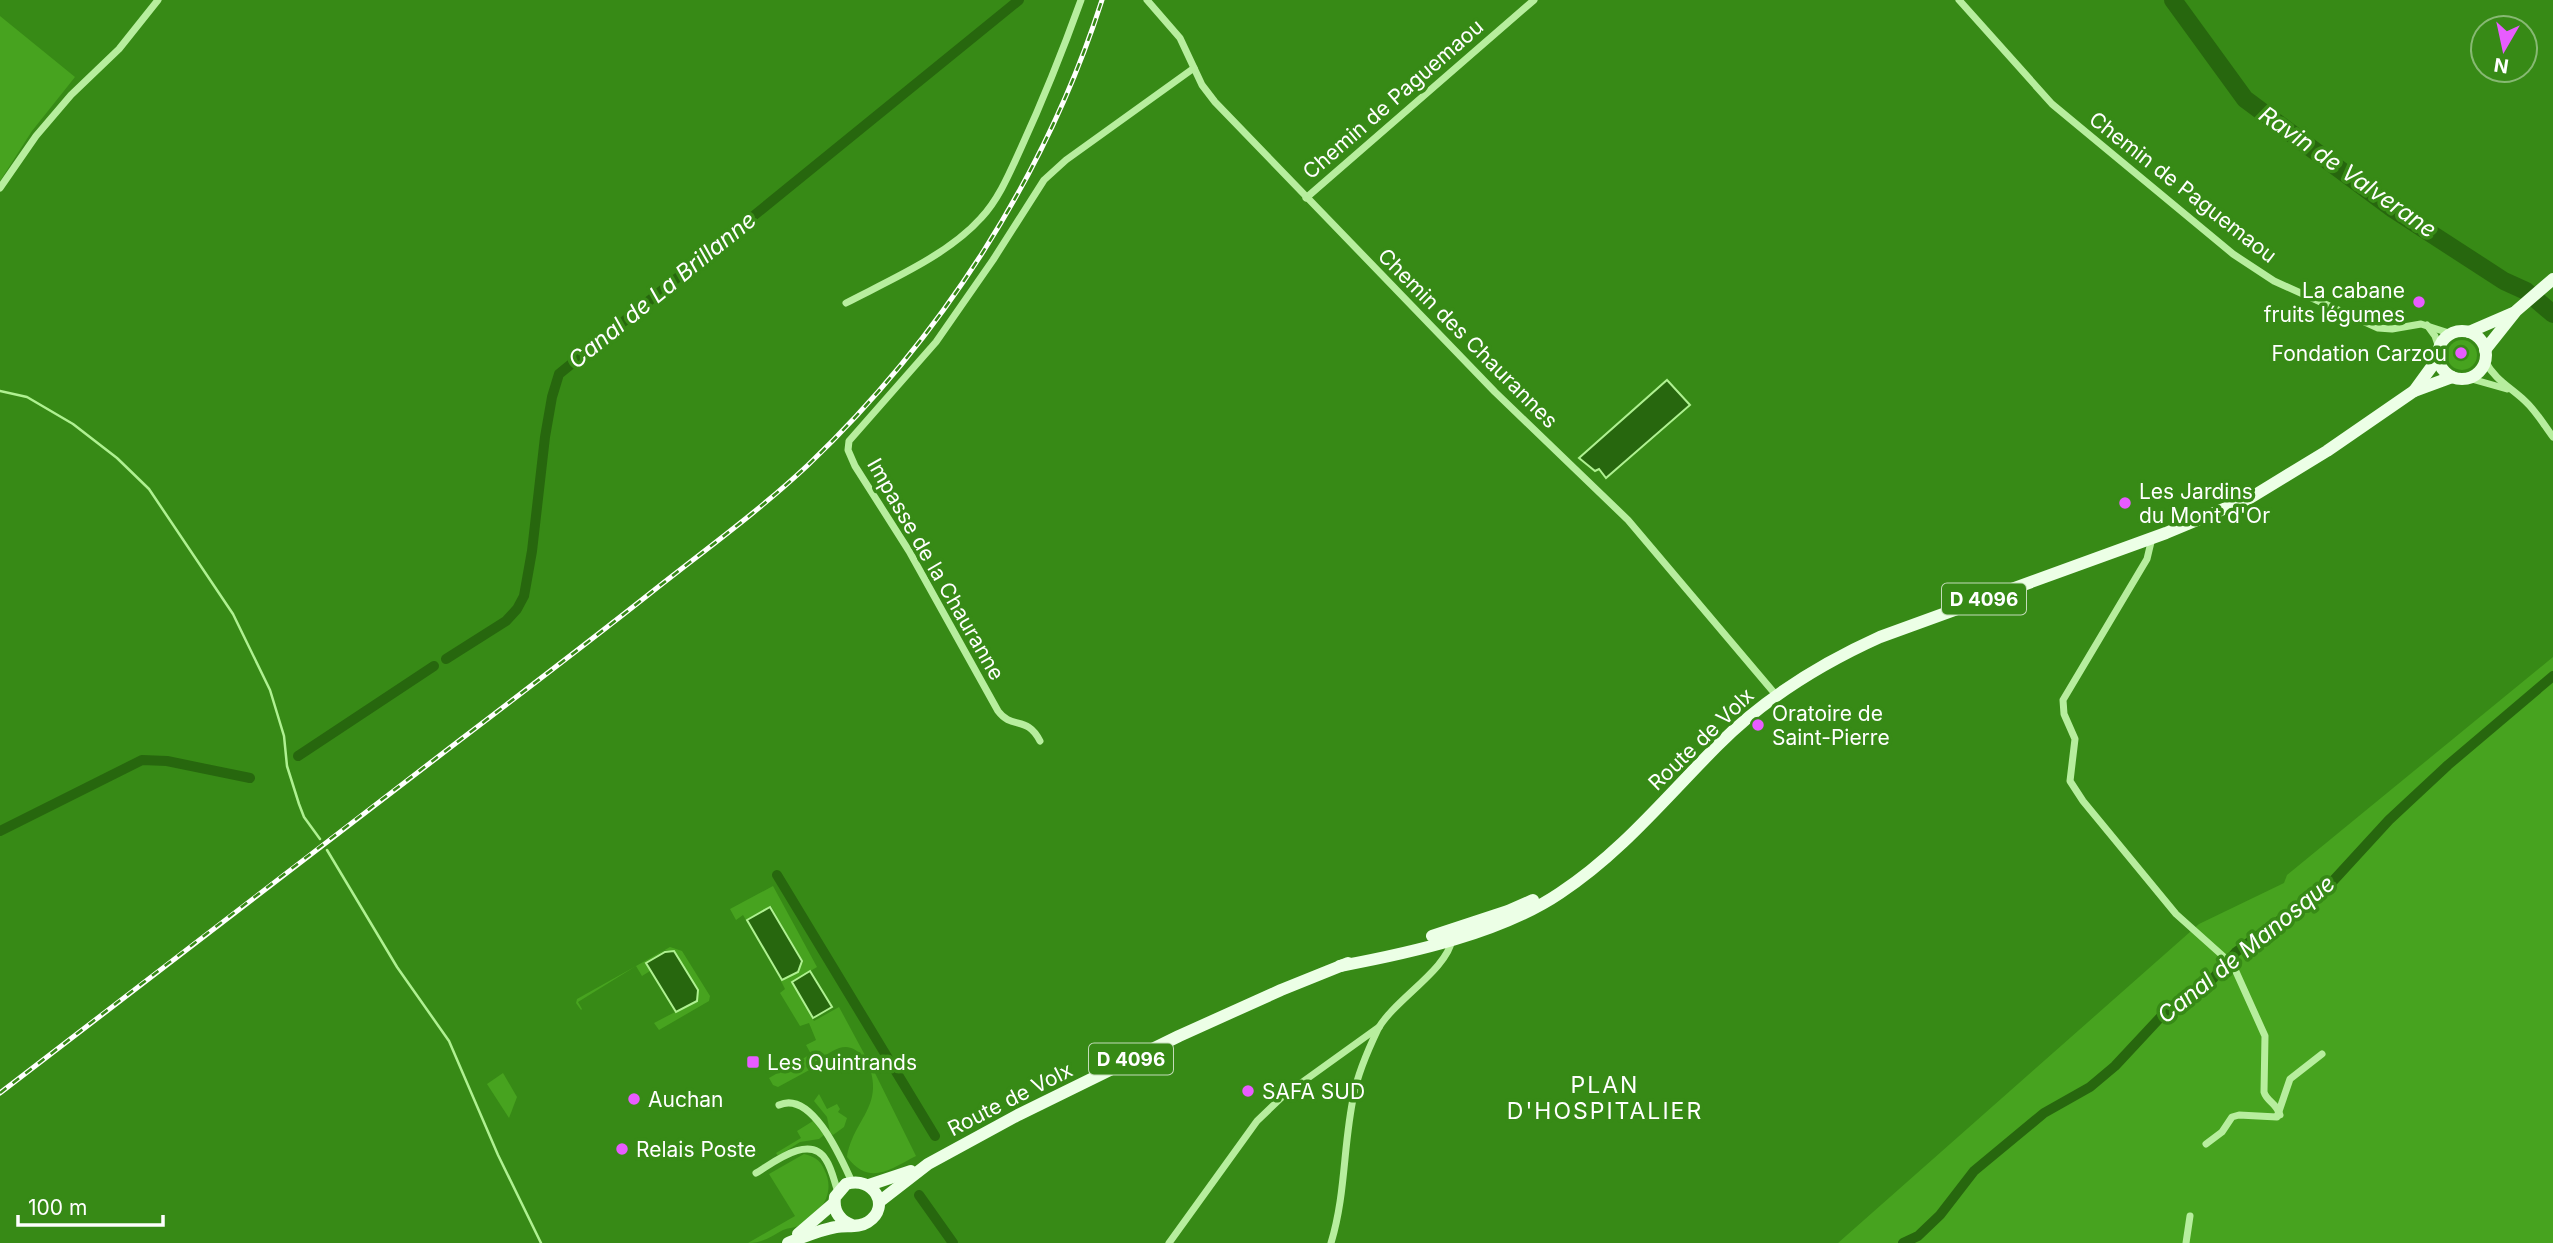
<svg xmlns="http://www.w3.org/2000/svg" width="2553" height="1243" viewBox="0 0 2553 1243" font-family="Inter,sans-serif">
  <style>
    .green { fill: #47a31f }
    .water { fill: #27670e; stroke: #aff191; stroke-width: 2 }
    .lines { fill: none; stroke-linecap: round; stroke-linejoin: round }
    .stream { stroke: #aff191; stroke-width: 2.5 }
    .canal { stroke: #27670e; stroke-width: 10 }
    .river { stroke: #27670e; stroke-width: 18 }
    .street { stroke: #b7ee9e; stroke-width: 7 }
    .primary { stroke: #ecffe6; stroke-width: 12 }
    .rail-casing { stroke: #fff; stroke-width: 5 }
    .rail { stroke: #378a16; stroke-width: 2.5; stroke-dasharray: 8; stroke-linecap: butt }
    .poi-dot { fill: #e85cff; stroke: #378a16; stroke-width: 2.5 }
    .labels { text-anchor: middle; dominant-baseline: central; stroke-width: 7; stroke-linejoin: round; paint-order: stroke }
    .shield { fill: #378a16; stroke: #c3dcb9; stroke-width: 2 }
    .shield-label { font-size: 19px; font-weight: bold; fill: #fff }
    .street-label { font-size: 21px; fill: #fff; stroke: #378a16 }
    .poi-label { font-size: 21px; fill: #fff; stroke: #378a16; text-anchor: start }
    .water-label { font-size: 23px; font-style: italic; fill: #fff; stroke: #378a16 }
    .neighbourhood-label { font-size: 23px; letter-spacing: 2px; fill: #fff; stroke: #378a16 }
  </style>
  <rect width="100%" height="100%" fill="#378a16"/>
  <g class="green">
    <polygon points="0,16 75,77 32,131 0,181"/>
    <circle cx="2462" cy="355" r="15"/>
    <polygon points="2553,657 2553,1243 1838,1243 2199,924 2284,883 2287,875"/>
    <path d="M773,886L817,967L792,982L814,1021L839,1007L867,1059H865C847,1037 835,1050 815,1062L813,1068L778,1087L773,1085L769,1078L811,1054L806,1045L816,1040L809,1023L800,1026L780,993L785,989L781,981L798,972L803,962L771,906L746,920L743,915L736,920L730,909Z"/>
    <polygon points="670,947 682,951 710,996 709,1001 659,1030 654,1023 698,1000 698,989 674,951 665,950 645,963 650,971 642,976 636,966 578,1002 582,1009 581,1010 576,1003 577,999"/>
    <path d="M871,1065L916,1156C889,1170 869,1186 847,1157C853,1120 884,1107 869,1066Z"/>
    <polygon points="503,1073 517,1097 509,1118 487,1084"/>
    <polygon points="819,1094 827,1109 837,1104 840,1109 838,1112 847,1118 844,1127 833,1135 830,1132 827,1117 814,1101"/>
    <polygon points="813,1121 824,1135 819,1139 800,1142 778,1156 776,1153 801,1138 797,1131"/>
    <path d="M804,1154C815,1157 819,1159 824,1169C837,1194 820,1214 798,1226C793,1228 788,1228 783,1230C770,1237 763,1243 748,1243L795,1216L769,1174Z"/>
  </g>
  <g class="water">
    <polygon points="1667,380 1690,405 1606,478 1599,469 1595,471 1579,458"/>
    <polygon points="770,907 802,961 798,972 782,980 747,920"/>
    <polygon points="674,951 698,990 697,1001 676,1012 646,963 665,952"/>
    <polygon points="810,971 832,1007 813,1018 792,982"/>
  </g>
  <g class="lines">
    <g class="stream">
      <polyline points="0,391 27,397 73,424 117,458 149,489 233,614 270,690 284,736 287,766 299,804 304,817 320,839"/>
      <polyline points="327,850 397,967 449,1041 498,1155 541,1243"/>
    </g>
    <g class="canal">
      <polyline points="446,659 506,621 517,609 524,596 532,551 545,437 552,397 559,374 1019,0"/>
      <polyline points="298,756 434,666"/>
      <polyline points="0,831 142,760 167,761 250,778"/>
      <polyline points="777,875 935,1136"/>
      <polyline points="919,1195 953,1243"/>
      <polyline points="1903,1243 1918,1236 1940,1215 1974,1171 2044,1113 2090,1087 2115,1066 2170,1007 2193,996 2210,982 2236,952 2274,924 2300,908 2333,881 2389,820 2448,765 2553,676"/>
    </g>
    <polyline class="river" points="2173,0 2245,99 2393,209 2504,281 2526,291 2553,314"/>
    <g class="street">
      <polyline points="1147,0 1180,38 1202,85 1215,102 1495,392 1628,520 1776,695"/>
      <polyline points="1959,0 2052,104 2233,254 2274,281 2378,328 2392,329 2421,324 2452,334"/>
      <polyline points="0,188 36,136 71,95 119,49 158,0"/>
      <polyline points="1306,198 1534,0"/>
      <path d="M846,303C890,280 948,255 981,218C999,199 1010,172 1021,148C1043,100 1063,50 1081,0"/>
      <polyline points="2427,325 2435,336 2439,348"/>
      <path d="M2485,361C2495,380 2510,387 2525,401C2536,411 2544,425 2553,437"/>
      <polyline points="2468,378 2507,389"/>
      <path d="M2152,538L2147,559L2063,700L2064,714L2075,739L2070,781L2083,801L2176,914L2233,965L2265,1036L2264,1092C2267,1102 2276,1102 2280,1115"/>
      <path d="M1040,741C1027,715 1012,730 998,711L909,551L855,466L848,450L849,441L936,342L993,260L1044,180L1066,160L1194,68"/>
      <path d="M779,1105C812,1090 841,1158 852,1182"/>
      <polyline points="2206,1144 2222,1132 2232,1117 2239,1115 2277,1117 2290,1079 2322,1054"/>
      <path d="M756,1173C773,1163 810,1133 826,1160C832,1169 834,1181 838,1192"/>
      <polyline points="1169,1243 1257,1121 1283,1096 1379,1027"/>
      <path d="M1331,1243C1346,1194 1343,1144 1354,1094C1358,1072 1368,1050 1378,1029C1394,1000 1448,969 1452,939"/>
      <polyline points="2186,1243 2190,1216"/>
    </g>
    <g class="primary">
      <circle cx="2462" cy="355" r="24"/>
      <polyline points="2469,332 2513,313"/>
      <polyline points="2485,350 2516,311 2553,279"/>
      <polyline points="2414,391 2452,377"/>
      <polyline points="1432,936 1508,911 1533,900"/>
      <path d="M1340,966C1410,953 1501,933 1560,893C1621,853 1667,796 1718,745C1765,698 1820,664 1880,637L2166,533L2250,498L2327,451L2414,391L2438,358"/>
      <polyline points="869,1185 911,1171"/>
      <polyline points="879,1202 928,1164 1018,1115 1179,1036 1281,990 1348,963"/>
      <polyline points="798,1234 834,1203"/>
      <path d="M788,1243C803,1237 819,1230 836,1227C846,1225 859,1228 868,1222C892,1207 873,1175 846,1184L835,1197C833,1211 839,1220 852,1225"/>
    </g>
    <defs>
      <path id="rail" d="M0,1093C153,975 306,857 460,740C523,692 586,644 648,595C702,552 758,512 808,465C941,338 1046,175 1102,0"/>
    </defs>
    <use href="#rail" class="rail-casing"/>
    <use href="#rail" class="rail"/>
  </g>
  <g class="poi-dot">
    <circle cx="2419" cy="302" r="7"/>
    <circle cx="2461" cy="353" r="7"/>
    <circle cx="2125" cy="503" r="7"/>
    <circle cx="1758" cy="725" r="7"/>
    <rect x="746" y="1055" width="14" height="14" rx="3.5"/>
    <circle cx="1248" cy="1091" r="7"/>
    <circle cx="634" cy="1099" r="7"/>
    <circle cx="622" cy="1149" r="7"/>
  </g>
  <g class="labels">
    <g class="shield">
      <rect x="1942" y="583.5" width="84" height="31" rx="5"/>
      <rect x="1089" y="1043.5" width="84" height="31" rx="5"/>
    </g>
    <g class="shield-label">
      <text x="1984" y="599">D 4096</text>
      <text x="1131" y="1059">D 4096</text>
    </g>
    <g class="street-label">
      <text transform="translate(1393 99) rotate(-41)">Chemin de Paguemaou</text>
      <text transform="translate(2183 187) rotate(38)">Chemin de Paguemaou</text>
      <text transform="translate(1468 338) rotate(45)">Chemin des Chaurannes</text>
      <text transform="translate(936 569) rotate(60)">Impasse de la Chauranne</text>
      <text transform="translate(1701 739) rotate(-44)">Route de Volx</text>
      <text transform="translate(1010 1099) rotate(-27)">Route de Volx</text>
    </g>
    <g class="poi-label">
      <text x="2405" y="290" text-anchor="end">La cabane<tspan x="2405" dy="24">fruits légumes</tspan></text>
      <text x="2447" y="353" text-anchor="end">Fondation Carzou</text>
      <text x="2139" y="491">Les Jardins<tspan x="2139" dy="24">du Mont d'Or</tspan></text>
      <text x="1772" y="713">Oratoire de<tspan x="1772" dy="24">Saint-Pierre</tspan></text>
      <text x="767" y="1062">Les Quintrands</text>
      <text x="1262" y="1091">SAFA SUD</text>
      <text x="648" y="1099">Auchan</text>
      <text x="636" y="1149">Relais Poste</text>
    </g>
    <g class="water-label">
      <text transform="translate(2348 172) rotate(35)">Ravin de Valverane</text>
      <text transform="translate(662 290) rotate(-39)">Canal de La Brillanne</text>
      <text transform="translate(2246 949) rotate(-39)">Canal de Manosque</text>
    </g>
    <g class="neighbourhood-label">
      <text x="1605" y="1085">PLAN<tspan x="1605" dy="26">D'HOSPITALIER</tspan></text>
    </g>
  </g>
  <g transform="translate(2504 49) rotate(189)"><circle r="33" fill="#378a16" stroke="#87b973" stroke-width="2"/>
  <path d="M0-5L12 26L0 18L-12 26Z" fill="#e85cff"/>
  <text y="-10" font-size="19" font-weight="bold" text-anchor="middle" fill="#ffffff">N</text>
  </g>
  <path d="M18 1215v10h145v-10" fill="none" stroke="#ffffff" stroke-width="3.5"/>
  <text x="28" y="1215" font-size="21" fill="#ffffff" stroke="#378a16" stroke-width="5" paint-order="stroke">100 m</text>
</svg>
